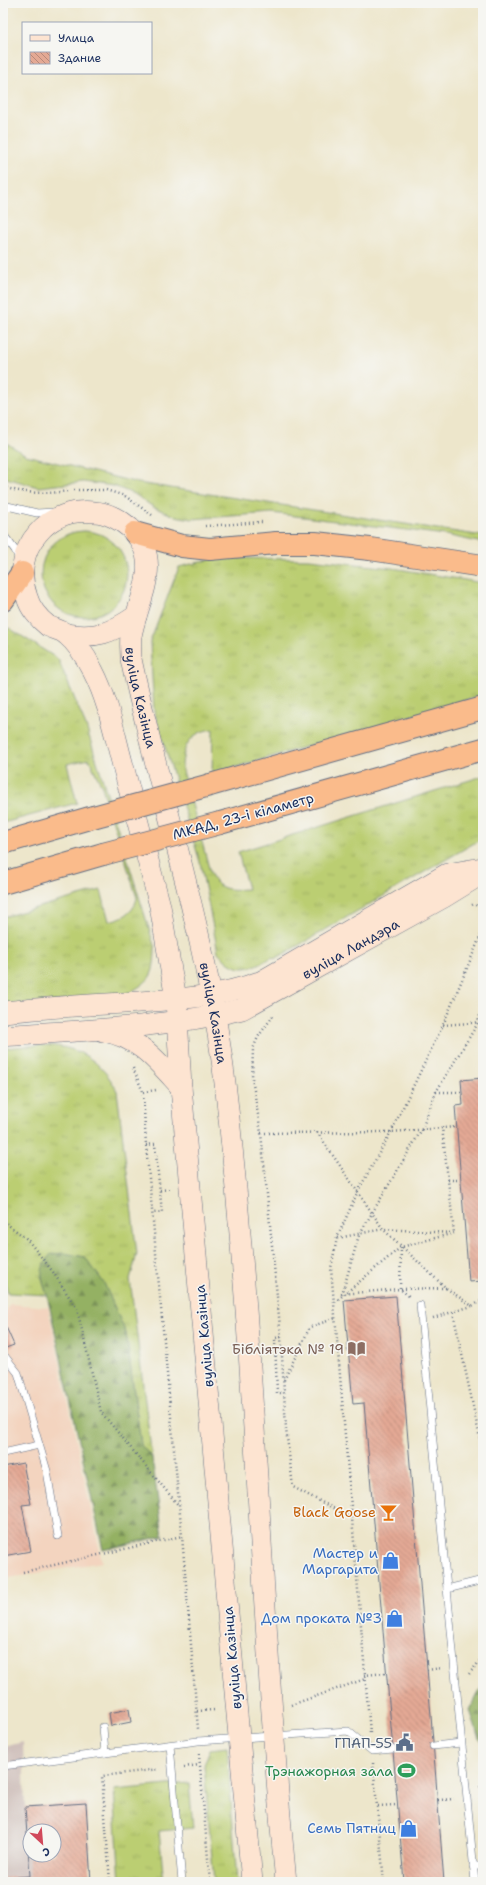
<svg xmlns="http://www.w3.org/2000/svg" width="486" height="1885" viewBox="0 0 486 1885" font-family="'Shantell Sans',sans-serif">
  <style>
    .built { fill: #f3d4bf }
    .industrial { fill: #cfc0bb; fill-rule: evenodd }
    .grass { fill: url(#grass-tufts); stroke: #6b7e68 }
    .forest { fill: url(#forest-firs); stroke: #587061 }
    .building { fill: url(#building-back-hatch); fill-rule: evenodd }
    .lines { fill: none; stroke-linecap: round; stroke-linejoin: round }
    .lane-casing { stroke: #646f84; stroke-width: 8 }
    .secondary-casing { stroke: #646f84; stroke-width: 22 }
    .highway-casing { stroke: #646f84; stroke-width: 24 }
    .path { stroke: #646f84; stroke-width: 2.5; stroke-dasharray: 1 3; stroke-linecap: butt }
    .lane { stroke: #fff; stroke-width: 7 }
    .secondary { stroke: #fde4d1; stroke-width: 21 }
    .highway { stroke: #fabb8b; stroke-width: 22 }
    .highway-bridge-casing { stroke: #646f84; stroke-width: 24; stroke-linecap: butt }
    .highway-bridge { stroke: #fabb8b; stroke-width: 22 }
    .labels { text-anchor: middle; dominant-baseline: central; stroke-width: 3; stroke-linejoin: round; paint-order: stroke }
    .street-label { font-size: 14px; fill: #1b2f5e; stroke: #f6f6f2 }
    .education-label { font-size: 14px; fill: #785e54; stroke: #f6f6f2; text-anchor: end }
    .food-label { font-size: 14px; fill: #c56008; stroke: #f6f6f2; text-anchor: end }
    .shop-label { font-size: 14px; fill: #366cbe; stroke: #f6f6f2; text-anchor: end }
    .service-label { font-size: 14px; fill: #4e5e75; stroke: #f6f6f2; text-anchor: end }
    .leisure-label { font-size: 14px; fill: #27864d; stroke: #f6f6f2; text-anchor: end }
  </style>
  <defs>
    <pattern id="grass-tufts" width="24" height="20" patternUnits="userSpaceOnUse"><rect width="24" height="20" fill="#bbce72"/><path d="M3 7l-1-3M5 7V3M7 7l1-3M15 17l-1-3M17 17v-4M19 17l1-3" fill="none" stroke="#a0b165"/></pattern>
    <pattern id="forest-firs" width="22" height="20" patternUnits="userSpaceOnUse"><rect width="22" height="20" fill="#94b164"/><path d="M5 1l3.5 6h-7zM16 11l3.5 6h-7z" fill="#789056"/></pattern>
    <pattern id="building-back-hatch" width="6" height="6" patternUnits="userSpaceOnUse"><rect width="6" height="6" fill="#e4a994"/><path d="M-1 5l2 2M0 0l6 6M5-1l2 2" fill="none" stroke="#b88a7c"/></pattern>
  </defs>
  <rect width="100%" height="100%" fill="#f6f6f2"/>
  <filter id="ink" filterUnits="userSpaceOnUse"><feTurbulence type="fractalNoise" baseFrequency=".025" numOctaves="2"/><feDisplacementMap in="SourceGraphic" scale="8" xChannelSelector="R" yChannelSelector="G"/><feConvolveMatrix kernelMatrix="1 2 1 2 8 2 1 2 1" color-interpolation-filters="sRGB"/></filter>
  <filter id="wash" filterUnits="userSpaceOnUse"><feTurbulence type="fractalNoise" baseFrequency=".012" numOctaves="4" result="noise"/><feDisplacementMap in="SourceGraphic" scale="16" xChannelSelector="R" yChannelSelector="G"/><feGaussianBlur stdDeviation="0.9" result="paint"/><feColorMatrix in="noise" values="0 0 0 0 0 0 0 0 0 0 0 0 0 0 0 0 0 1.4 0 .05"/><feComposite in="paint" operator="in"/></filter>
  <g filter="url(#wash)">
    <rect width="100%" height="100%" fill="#ede6cb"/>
    <polygon class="built" points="10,1304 48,1307 102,1562 3,1579 3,1317"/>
    <path class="industrial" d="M23,1742L25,1807L86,1803L91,1882H3V1747ZM30,1831H54V1855H30Z"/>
    <g class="grass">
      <polygon points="3,441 26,455 138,483 483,536 483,543 445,535 272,513 192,519 175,516 153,507 136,495 114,486 83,482 38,487 3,477"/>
      <circle cx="84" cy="574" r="43"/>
      <path d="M217,558L309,559L392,568L483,583V695L212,774L213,729C190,732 183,746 182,767L210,872C218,891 229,890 248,889L238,852L483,776V838L275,959L273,957C249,969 237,976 218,952L200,862L154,711L150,642L179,567Z"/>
      <path d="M9,628L58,659L86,726L155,948C154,975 153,979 129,993L3,1008V917L101,890L109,921C124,917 133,914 137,898L102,787L89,759L67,764L77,803L3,823V632Z"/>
      <path d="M41,1045C76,1045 101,1059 117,1091L137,1254L130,1279L152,1458L141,1445L126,1333L41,1276L47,1295L8,1293L3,1274V1048Z"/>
      <polygon points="227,1747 237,1882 214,1882 204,1765 210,1749"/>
      <polygon points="189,1783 193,1828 159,1831 164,1882 120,1882 114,1790"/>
    </g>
    <g class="forest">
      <path d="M64,1253L85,1257L104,1283L126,1333L141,1445L152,1458L163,1536L103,1550L47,1295C41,1277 38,1270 51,1254Z"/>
      <polygon points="483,1684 483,1743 479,1739 470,1710"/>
    </g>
    <g id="blocks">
      <g class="building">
        <polygon points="483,1078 483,1281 469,1282 455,1106 463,1105 461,1080"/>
        <polygon points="396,1296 431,1716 444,1882 404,1882 364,1403 353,1404 344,1300"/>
        <polygon points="6,1327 14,1345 3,1349 3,1329"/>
        <polygon points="23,1463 31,1504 22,1505 31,1551 3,1556 3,1467"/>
        <polygon points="129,1709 131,1722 111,1726 109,1713"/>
        <path d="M86,1803L91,1882H3V1878L30,1876L25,1807ZM30,1831H54V1855H30Z"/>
      </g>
    </g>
  </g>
  <g filter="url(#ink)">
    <use href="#blocks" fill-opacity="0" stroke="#646f84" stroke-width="1"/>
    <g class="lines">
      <defs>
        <g id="lane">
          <polyline points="3,505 37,513 54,512"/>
          <polyline points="3,534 15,550 19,559"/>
          <polyline points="420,1305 475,1882"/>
          <polyline points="3,1354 18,1373 47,1471 58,1536"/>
          <polyline points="3,1453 39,1445"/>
          <polyline points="447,1589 483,1580"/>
          <polyline points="103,1727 105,1753 198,1741 348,1731 372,1751 393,1749"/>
          <polyline points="170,1745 182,1882"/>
          <polyline points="433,1746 461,1743"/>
          <polyline points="3,1766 105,1753"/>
          <polyline points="473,1866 483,1866"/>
        </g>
        <g id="secondary">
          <path d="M66,634C96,639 111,633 136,616"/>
          <path d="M3,1012C43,1008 84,1005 124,1003C171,1000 217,998 262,981L447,874L482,868"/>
          <path d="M103,1031C139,1037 158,1062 181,1087"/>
          <path id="s1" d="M3,1036C83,1030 165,1028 242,1009L444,897L483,873"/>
          <path id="s2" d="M252,1882L181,1087L176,999L160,906C147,858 135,810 122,762C114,732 108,700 93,671C87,659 77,643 66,634C61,630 54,629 48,626C39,619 30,608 27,597C19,575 22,551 38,533C52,516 73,510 94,512C106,512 121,520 130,528C165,561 138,598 131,636C130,643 131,651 131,659C138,693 147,727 155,761C182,868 212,974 225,1083C256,1348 260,1616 286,1882"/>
        </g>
        <g id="highway">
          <polyline points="135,533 182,546 210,549 276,543 315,543 370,549 483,566"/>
          <polyline points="3,600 22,573"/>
          <polyline points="210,785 483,708"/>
          <polyline points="220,823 483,749"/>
          <polyline points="3,843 93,817"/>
          <polyline points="3,883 103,854"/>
        </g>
      </defs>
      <use href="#lane" class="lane-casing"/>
      <use href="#secondary" class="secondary-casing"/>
      <use href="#highway" class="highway-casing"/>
      <g class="path">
        <path d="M3,486C17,494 52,494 67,491"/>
        <polyline points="74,490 106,490 125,496 152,515"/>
        <polyline points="205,526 262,522"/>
        <polyline points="472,905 474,904 483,910"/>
        <polyline points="273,1016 258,1037 253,1049 252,1078 261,1133 281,1337 286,1429 293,1487 352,1518"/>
        <polyline points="443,1025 483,1022"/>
        <polyline points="133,1068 143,1092 146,1145 182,1536 198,1729"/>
        <polyline points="143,1092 156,1090"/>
        <polyline points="436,1092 462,1092"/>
        <polyline points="442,1127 454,1233"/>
        <polyline points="317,1132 383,1229 446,1288 472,1306 483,1300"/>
        <polyline points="261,1133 391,1132 456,1127"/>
        <polyline points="146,1145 155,1144 162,1212 153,1213"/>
        <polyline points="448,1180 460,1180"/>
        <polyline points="160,1190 171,1189"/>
        <polyline points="3,1221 27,1239 53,1272 77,1309 101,1412 179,1506"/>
        <polyline points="338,1238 383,1229 452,1233"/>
        <polyline points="401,1247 400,1289 410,1297"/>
        <polyline points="446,1288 400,1289 342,1294 359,1235 422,1129 436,1092 478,1023 483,1003"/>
        <polyline points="335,1302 401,1247 454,1233"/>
        <polyline points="453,1312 483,1453"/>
        <polyline points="433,1318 472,1306"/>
        <polyline points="281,1337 275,1338 277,1393 284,1393"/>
        <polyline points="339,1351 349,1350"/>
        <polyline points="284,1380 310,1327 336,1318"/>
        <polyline points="23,1572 182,1536"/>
        <polyline points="427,1670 441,1668"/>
        <polyline points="469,1674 483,1657"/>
        <polyline points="364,1675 386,1673"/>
        <polyline points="291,1705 365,1679"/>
        <polyline points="197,1711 216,1710"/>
        <polyline points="370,1733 331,1268 337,1238 358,1191 391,1132 443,1025 483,930"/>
        <polyline points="199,1754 210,1882"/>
        <polyline points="373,1763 384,1882"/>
        <polyline points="184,1767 199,1765"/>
        <polyline points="480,1786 483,1792"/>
        <polyline points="438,1800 454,1799"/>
        <polyline points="378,1806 397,1805"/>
        <polyline points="110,1882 102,1776 159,1769"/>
      </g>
      <use href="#lane" class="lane"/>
      <use href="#secondary" class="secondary"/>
      <use href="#highway" class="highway"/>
      <defs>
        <g id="highway-bridge">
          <polyline points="93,817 210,785"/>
          <polyline points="103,854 220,823"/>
        </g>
      </defs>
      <use href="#highway-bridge" class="highway-bridge-casing"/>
      <use href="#highway-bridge" class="highway-bridge"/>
    </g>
  </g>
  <defs>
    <symbol id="library-bare" viewBox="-9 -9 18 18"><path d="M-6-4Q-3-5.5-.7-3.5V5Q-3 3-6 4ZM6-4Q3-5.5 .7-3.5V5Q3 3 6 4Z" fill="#8d6e63" stroke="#f6f6f2" stroke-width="2.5" paint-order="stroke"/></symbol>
    <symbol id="bar-bare" viewBox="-9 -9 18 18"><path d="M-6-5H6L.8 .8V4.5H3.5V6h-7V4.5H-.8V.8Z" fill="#e8710a" stroke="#f6f6f2" stroke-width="2.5" paint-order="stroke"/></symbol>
    <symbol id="shop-bare" viewBox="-9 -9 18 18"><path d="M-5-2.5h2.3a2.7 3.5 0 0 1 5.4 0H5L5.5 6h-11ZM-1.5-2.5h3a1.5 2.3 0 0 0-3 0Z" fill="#3f7fe0" stroke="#f6f6f2" stroke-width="2.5" paint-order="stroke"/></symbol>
    <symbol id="civic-bare" viewBox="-9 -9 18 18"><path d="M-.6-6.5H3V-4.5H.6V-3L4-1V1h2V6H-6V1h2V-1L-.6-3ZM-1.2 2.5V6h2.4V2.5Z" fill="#5c6f8a" stroke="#f6f6f2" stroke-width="2.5" paint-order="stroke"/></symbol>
    <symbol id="stadium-bare" viewBox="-9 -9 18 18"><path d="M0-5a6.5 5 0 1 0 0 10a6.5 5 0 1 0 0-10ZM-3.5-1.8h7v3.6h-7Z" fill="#2e9e5b" stroke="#f6f6f2" stroke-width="2.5" paint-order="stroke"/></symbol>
  </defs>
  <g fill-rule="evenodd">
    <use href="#library-bare" x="344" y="1336" width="25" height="25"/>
    <use href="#bar-bare" x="376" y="1500" width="25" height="25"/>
    <use href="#shop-bare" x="378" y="1548" width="25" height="25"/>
    <use href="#shop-bare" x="382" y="1606" width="25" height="25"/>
    <use href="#civic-bare" x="392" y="1730" width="25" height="25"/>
    <use href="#stadium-bare" x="394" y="1758" width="25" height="25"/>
    <use href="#shop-bare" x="396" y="1816" width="25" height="25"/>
  </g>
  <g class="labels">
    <g class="street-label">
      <text stroke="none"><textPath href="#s2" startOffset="1676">вуліца Казінца</textPath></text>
      <text transform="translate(243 816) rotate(-15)">МКАД, 23-і кіламетр</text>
      <text stroke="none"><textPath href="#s1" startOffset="365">вуліца Ландэра</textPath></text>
      <text stroke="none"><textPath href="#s2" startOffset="2000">вуліца Казінца</textPath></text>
      <text transform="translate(204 1336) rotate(-95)">вуліца Казінца</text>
      <text transform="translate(232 1658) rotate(-95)">вуліца Казінца</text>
    </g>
    <g class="education-label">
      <text x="344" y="1349">Бібліятэка № 19</text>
    </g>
    <g class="food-label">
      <text x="376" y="1512">Black Goose</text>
    </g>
    <g class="shop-label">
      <text x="378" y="1553">Мастер и<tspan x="378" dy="16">Маргарита</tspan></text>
      <text x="382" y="1618">Дом проката №3</text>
      <text x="396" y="1828">Семь Пятниц</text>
    </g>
    <g class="service-label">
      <text x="392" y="1743">ГПАП-55</text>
    </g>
    <g class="leisure-label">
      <text x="393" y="1771">Трэнажорная зала</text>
    </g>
  </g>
  <rect width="486" height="1885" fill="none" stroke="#f6f6f2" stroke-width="16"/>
  <rect x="22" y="22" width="130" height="52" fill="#f6f6f2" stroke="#9ea6b7"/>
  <rect x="30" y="35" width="20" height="6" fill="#fde4d1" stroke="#9ea6b7"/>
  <text x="58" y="42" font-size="12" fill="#1b2f5e">Улица</text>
  <rect x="30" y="52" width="20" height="12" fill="url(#building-back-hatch)" stroke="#9ea6b7"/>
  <text x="58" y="62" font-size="12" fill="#1b2f5e">Здание</text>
  <g transform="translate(42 1843) rotate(154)"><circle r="19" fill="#f6f6f2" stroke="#9ea6b7"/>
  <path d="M0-3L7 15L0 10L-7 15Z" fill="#d1495b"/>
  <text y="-6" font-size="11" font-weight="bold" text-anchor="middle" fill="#1b2f5e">С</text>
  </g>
</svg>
